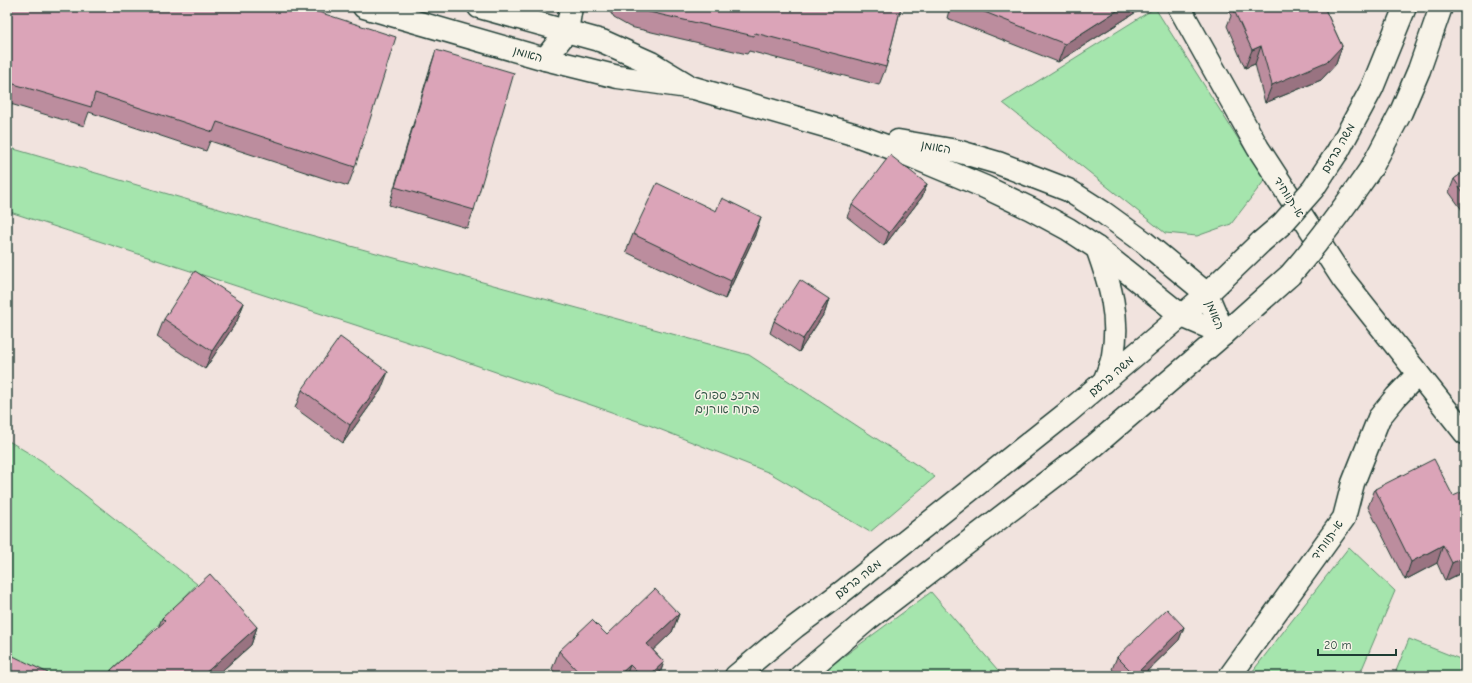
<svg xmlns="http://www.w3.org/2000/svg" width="1472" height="683" viewBox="0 0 1472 683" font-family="'Comic Neue','Playpen Sans Hebrew',sans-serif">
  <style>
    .green { fill: #a5e5ad; stroke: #629170 }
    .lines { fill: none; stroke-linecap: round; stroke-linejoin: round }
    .minor-casing { stroke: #1f3d34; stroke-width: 25 }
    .major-casing { stroke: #1f3d34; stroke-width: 25 }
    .minor { stroke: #f7f3e8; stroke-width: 22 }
    .major { stroke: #f7f3e8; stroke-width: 22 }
    .major-bridge-casing { stroke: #1f3d34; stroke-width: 25; stroke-linecap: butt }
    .major-bridge { stroke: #f7f3e8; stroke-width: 22 }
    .wall { fill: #bc8d9e; stroke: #1f3d34 }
    .shaded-wall { fill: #997381; stroke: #1f3d34 }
    .building { fill: #dba4b8; stroke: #1f3d34 }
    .labels { text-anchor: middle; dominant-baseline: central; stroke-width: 3; stroke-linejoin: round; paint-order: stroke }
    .street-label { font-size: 12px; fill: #1f3d34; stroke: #f7f3e8 }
    .park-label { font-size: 12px; fill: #335646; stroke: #f7f3e8 }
  </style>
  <rect width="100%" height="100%" fill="#f1e3de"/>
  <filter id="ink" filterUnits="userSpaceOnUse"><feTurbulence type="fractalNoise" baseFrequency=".025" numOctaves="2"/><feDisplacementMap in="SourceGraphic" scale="8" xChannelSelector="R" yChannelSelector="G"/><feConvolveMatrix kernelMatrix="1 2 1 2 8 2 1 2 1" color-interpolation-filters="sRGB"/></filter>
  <g filter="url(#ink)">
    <g class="green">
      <polygon points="1155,8 1246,151 1267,177 1231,224 1197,236 1165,233 1003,103"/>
      <polygon points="7,147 274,225 749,355 935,477 870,532 770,473 649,425 438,352 7,211"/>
      <polygon points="7,440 42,461 197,584 109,676 16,676 7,671"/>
      <polygon points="1349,547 1395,591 1359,676 1249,676"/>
      <polygon points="931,592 1003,676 817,676"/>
      <polygon points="1409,639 1465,661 1465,676 1394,676"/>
    </g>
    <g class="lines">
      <defs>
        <g id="minor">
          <polyline points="364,7 545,59 618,77 694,88 853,134 894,149 985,187 1031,209 1068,229 1097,248 1182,316 1224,334"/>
          <polyline points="479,7 602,41 651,63 686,84"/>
          <polyline points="1179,7 1258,148 1343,279 1465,433"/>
          <polyline points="545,59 567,31 571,7"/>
          <polyline points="898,141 957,151 998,163 1068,190 1104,213 1144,242 1207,294 1224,334"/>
          <polyline points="1230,676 1344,518 1353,483 1379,418 1396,397 1418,374"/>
        </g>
        <g id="major">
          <polyline points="1338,151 1372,88 1405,7"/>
          <polyline points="1372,167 1401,112 1419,70 1441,7"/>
          <path d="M1097,248C1110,284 1120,317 1113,355C1112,364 1107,373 1104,382"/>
          <polyline points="736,676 795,627 842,592 1067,413 1207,294 1261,242"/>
          <polyline points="801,676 868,619 1094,446 1224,334 1290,275"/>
        </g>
      </defs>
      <use href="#minor" class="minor-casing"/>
      <use href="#major" class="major-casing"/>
      <use href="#minor" class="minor"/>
      <use href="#major" class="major"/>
      <defs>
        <g id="major-bridge">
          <polyline points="1261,242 1282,224 1313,189 1338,151"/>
          <path d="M1290,275C1320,241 1346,205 1372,167"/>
        </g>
      </defs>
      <use href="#major-bridge" class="major-bridge-casing"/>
      <use href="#major-bridge" class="major-bridge"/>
    </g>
    <g class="wall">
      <polygon points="7,7 355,167 348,186 210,141 206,151 89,112 84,126 7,103"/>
      <polygon points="607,7 901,7 886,67 879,85 749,51 747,54 630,27 614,18"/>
      <polygon points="950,7 1144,7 1058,62 947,18"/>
      <polygon points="1228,7 1324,7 1342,46 1336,64 1321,80 1265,103 1255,64 1245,68 1227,26 1231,16"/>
      <polygon points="436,50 474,210 467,228 389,205 430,68"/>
      <polygon points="1465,171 1465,214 1449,192 1454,179"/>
      <polygon points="927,184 922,197 884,246 847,217 852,205"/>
      <polygon points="633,234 755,235 725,299 626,252"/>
      <polygon points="829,299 825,312 799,352 770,333 774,321"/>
      <polygon points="244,303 237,321 205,369 157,337 164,319"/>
      <polygon points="302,390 381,390 343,443 295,408"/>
      <polygon points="1375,489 1453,496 1465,571 1445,581 1437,563 1405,580 1368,507"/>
      <polygon points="679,614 672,632 653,650 664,662 659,676 558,676 552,669 559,651"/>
      <polygon points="1465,615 1465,625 1463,621"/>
      <polygon points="162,618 257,627 251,645 216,676 108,676 111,670 158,628"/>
      <polygon points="1184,627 1179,640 1142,676 1119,676 1112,669 1117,657"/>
    </g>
    <g class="shaded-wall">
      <polygon points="1123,7 1144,7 1058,62 1065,44"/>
      <polygon points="1261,46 1255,64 1245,68 1252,50"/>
      <polygon points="1342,46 1336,64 1321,80 1265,103 1272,85"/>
      <polygon points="927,184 922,197 884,246 889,233"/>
      <polygon points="761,217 755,235 725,299 731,281"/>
      <polygon points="829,299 825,312 799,352 803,339"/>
      <polygon points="244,303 237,321 205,369 212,351"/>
      <polygon points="388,372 381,390 343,443 350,425"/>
      <polygon points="1443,545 1437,563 1405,580 1411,562"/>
      <polygon points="1465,556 1465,571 1445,581 1452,563"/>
      <polygon points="679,614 672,632 641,662 647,644"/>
      <polygon points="257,627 251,645 216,676 202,676"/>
      <polygon points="1184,627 1179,640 1142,676 1134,676"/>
      <polygon points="664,662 659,676 649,676"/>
      <polygon points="630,665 626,676 618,676"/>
    </g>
    <g class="building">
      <polygon points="7,7 303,7 396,37 355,167 217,122 213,132 95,93 91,107 7,82"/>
      <polygon points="633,7 901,7 886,67 755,33 754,36 636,9"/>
      <polygon points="972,7 1123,7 1065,44"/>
      <polygon points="1235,7 1324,7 1342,46 1328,61 1272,85 1261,46 1252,50 1233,8"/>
      <polygon points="436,50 514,73 474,210 395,187"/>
      <polygon points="890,155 927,184 889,233 852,205"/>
      <polygon points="1465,171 1465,195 1454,179"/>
      <polygon points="657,183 716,211 722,198 761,217 731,281 633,234"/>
      <polygon points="195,271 244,303 212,351 164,319"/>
      <polygon points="800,280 829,299 803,339 774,321"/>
      <polygon points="340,337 388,372 350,425 302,390"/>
      <polygon points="1434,459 1453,496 1465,491 1465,556 1452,563 1443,545 1411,562 1375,489"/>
      <polygon points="210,574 257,627 202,676 116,676 111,670 165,621 162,618"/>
      <polygon points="655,589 679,614 647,644 664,662 649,676 641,676 630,665 618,676 582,676 559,651 592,620 607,635"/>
      <polygon points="1167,609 1184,627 1135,675 1117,657"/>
      <polygon points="7,653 48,673 46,676 7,676"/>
    </g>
  </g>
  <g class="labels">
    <g class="street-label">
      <text transform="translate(528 54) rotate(16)">האומן</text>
      <text transform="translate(936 147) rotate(10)">האומן</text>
      <text transform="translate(1338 148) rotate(-60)">משה ברעם</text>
      <text transform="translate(1289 197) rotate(57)">א-תווחיד</text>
      <text transform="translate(1215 315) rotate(69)">האומן</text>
      <text transform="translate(1111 376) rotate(-41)">משה ברעם</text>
      <text transform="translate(1327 540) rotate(-55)">א-תווחיד</text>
      <text transform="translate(858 579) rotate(-38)">משה ברעם</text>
    </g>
    <g class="park-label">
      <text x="727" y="395">מרכז ספורט<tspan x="727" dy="14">פתוח אורנים</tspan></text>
    </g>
  </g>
  <rect width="1472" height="683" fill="none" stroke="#f7f3e8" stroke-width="24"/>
  <rect x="12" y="12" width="1448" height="659" fill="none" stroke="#1f3d34" stroke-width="1.5" filter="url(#ink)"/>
  <path d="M1318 649v6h78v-6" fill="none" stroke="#1f3d34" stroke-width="2"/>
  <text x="1324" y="649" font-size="12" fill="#1f3d34" stroke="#f7f3e8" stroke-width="3" paint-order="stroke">20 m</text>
</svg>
